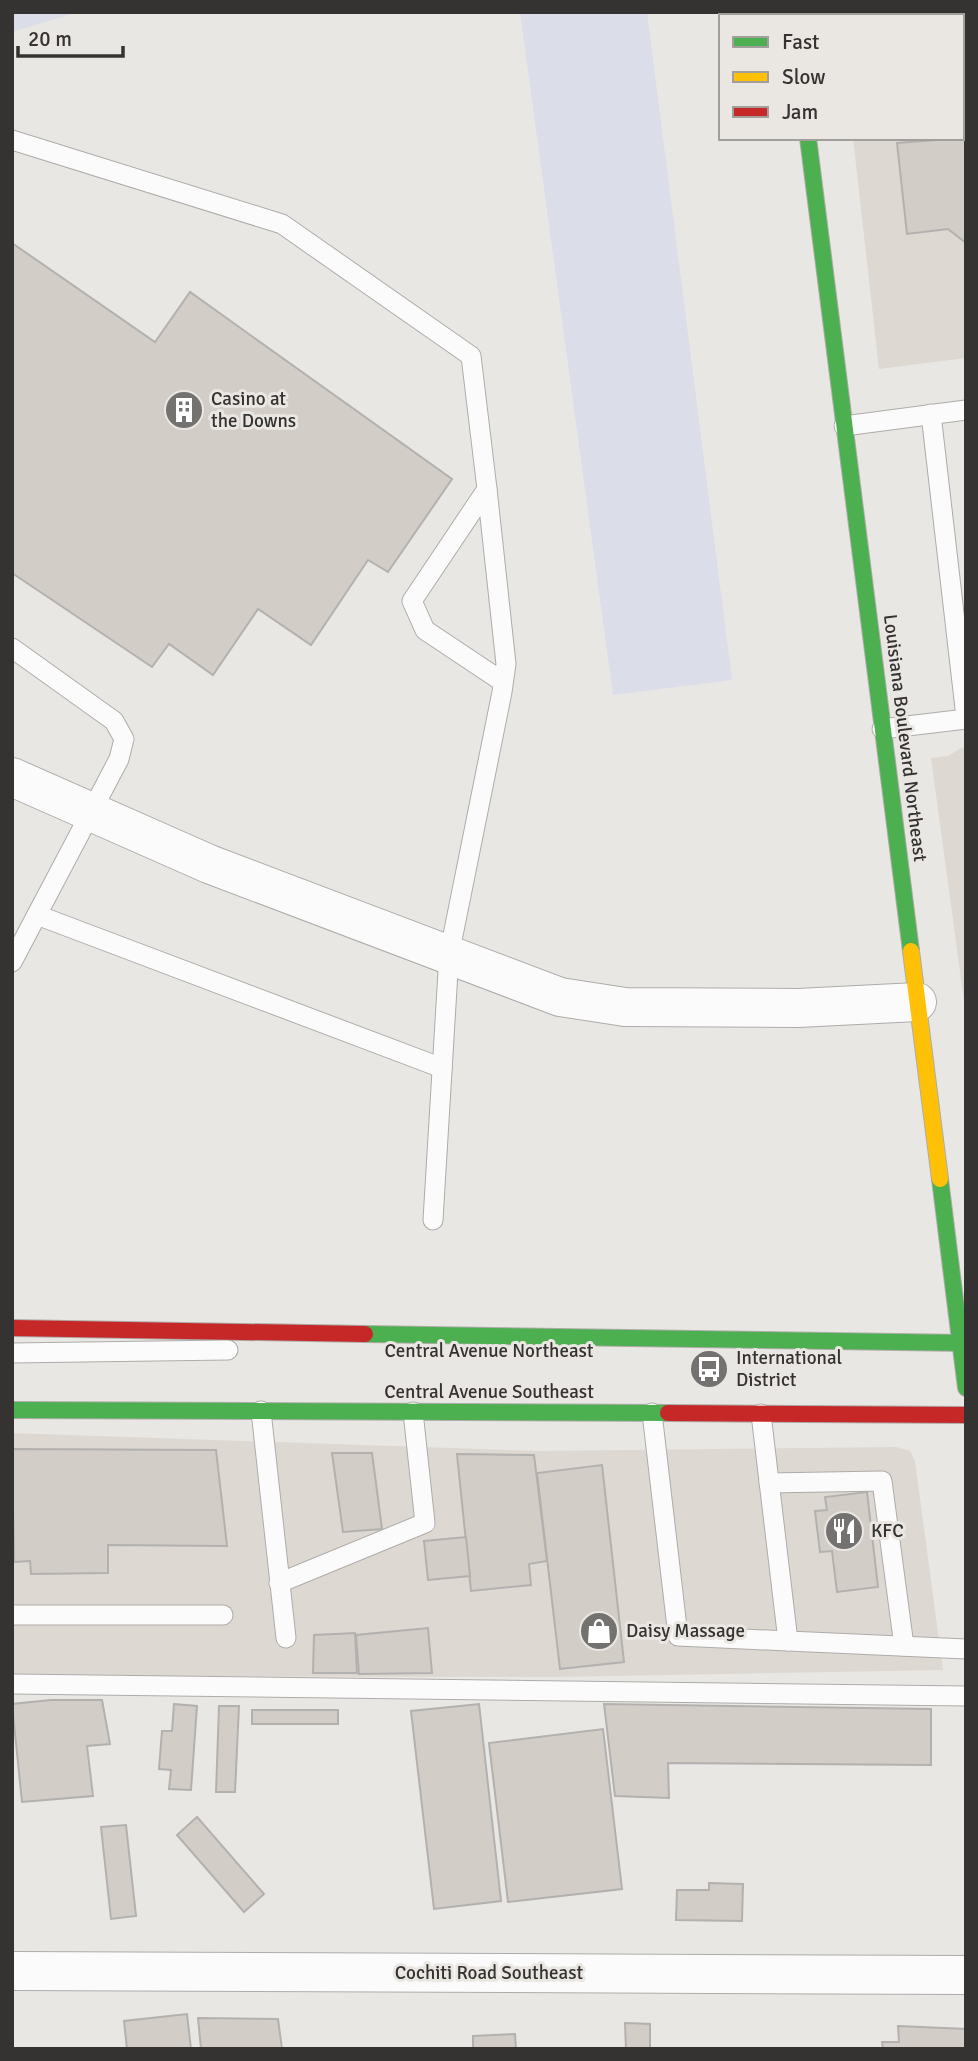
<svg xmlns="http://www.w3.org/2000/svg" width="978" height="2061" viewBox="0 0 978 2061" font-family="Signika,sans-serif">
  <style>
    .built { fill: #ddd8d1 }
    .green { fill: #dbdde8 }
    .building { fill: #d2cdc6; stroke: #b3b1af; stroke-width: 2 }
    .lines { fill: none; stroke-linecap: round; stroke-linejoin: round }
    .lane-casing { stroke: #aeacaa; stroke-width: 21 }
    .street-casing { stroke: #aeacaa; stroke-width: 40 }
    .fast-casing { stroke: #aeacaa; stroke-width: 18 }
    .slow-casing { stroke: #aeacaa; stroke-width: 18 }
    .jam-casing { stroke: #aeacaa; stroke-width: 18 }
    .lane { stroke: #fcfbfb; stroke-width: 19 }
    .street { stroke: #fcfbfb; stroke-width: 38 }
    .fast { stroke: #4caf50; stroke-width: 16 }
    .slow { stroke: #ffc107; stroke-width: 16 }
    .jam { stroke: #c62828; stroke-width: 16 }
    .labels { text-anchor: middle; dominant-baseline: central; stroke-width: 6; stroke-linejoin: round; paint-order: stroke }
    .poi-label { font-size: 19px; fill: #343331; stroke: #eae7e3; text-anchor: start }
    .street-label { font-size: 19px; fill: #343331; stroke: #eae7e3 }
  </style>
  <rect width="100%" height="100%" fill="#e9e7e4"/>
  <g class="built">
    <polygon points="966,93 966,358 879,369 853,138 962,138 962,94"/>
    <polygon points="961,748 966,748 966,1016 931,758 948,756"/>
    <polygon points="12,1433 536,1451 896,1447 910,1451 915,1461 943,1670 560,1677 12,1676"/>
  </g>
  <g class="green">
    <polygon points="12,12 78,12 12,32"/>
    <polygon points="520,12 647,12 732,680 613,695"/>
  </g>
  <g class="building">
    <polygon points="966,134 966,243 948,229 907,234 897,143 962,138"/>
    <polygon points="12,243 155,342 190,292 452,479 388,572 368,560 311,645 258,609 213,675 169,644 152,667 12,573"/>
    <polygon points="12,1449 216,1450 227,1546 108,1545 108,1573 31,1574 30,1561 14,1562"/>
    <polygon points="332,1453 372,1453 382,1529 343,1532"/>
    <polygon points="457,1454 534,1455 547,1561 529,1564 531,1585 471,1591"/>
    <polygon points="602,1465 624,1662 560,1669 537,1473"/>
    <polygon points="867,1492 878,1587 837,1592 832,1551 820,1552 815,1511 827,1510 825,1497"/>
    <polygon points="466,1537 470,1576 428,1580 424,1541"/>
    <polygon points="428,1628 432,1673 359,1674 356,1635"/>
    <polygon points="355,1633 357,1673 313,1673 314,1635"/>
    <polygon points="51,1700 102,1700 110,1744 87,1746 93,1796 22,1802 12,1704"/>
    <polygon points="174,1704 197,1706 191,1790 169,1789 171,1770 159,1769 162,1731 172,1731"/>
    <polygon points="479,1704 501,1901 434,1909 411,1711"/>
    <polygon points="604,1704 931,1709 931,1765 668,1763 669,1798 615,1796"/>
    <polygon points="219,1706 239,1706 235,1792 216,1792"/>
    <rect x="252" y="1710" width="86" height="14"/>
    <polygon points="603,1729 622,1889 508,1902 489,1743"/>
    <polygon points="197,1817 264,1894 244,1912 177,1835"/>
    <polygon points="126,1825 136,1916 111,1919 101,1827"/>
    <polygon points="709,1883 743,1884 742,1921 676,1920 677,1890 709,1890"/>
    <polygon points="187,2014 191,2049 127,2049 124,2021"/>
    <polygon points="198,2018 278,2019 282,2049 201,2049"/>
    <polygon points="625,2023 650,2024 650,2049 626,2049"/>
    <polygon points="898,2026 966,2029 966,2049 883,2049 882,2042 899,2042"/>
    <polygon points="515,2034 516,2049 473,2049 473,2036"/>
  </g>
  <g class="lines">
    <defs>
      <g id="lane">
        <polyline points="12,140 282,224 471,356 487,489"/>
        <polyline points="931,414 966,717"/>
        <polyline points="844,426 966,410"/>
        <polyline points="12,648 114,721 124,739 119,759 12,962"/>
        <polyline points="882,729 966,719"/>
        <polyline points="37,915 442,1068"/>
        <polyline points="433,1220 449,955 502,692 506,664 487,489 412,601 425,630 503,682"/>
        <polyline points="12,1353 228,1350"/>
        <polyline points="261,1411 286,1638"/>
        <polyline points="652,1413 678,1636 788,1641"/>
        <polyline points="761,1414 788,1641 966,1649"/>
        <polyline points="769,1483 882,1481 904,1646"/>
        <polyline points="279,1583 425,1523 413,1412"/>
        <polyline points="12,1615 223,1615"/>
        <polyline points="12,1684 966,1696"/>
      </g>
      <g id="street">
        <polyline points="962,70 966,70"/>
        <polyline points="12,777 209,864 560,997 625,1007 798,1008 917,1002"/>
        <polyline points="12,1971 966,1975"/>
      </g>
      <g id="fast">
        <polyline points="792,12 792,16"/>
        <polyline points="808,138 911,951"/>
        <polyline points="940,1179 966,1388"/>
        <polyline points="365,1334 966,1343"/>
        <polyline points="12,1410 668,1413"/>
      </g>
      <polyline id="slow" points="911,951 940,1179"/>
      <g id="jam">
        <polyline points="12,1328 365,1334"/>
        <polyline points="668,1413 966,1415"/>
      </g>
    </defs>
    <use href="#lane" class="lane-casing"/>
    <use href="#street" class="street-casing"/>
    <use href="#fast" class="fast-casing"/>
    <use href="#slow" class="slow-casing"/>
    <use href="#jam" class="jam-casing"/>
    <use href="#lane" class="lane"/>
    <use href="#street" class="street"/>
    <use href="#fast" class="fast"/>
    <use href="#slow" class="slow"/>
    <use href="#jam" class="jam"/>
  </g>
  <defs>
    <symbol id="building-disc" viewBox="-11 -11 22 22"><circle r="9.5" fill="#737270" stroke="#eae7e3"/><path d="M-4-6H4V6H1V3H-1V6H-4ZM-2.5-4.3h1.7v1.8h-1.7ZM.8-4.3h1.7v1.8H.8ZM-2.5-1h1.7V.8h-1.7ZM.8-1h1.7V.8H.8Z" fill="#fff"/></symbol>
    <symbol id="bus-disc" viewBox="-11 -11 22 22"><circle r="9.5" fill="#737270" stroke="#eae7e3"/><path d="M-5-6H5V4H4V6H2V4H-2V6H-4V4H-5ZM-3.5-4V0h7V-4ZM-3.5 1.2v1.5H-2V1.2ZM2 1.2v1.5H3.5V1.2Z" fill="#fff"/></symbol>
    <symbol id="restaurant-disc" viewBox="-11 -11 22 22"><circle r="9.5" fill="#737270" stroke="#eae7e3"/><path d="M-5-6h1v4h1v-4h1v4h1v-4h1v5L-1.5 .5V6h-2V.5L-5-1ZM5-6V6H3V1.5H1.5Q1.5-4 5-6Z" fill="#fff"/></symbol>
    <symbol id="shop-disc" viewBox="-11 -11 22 22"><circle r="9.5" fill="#737270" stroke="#eae7e3"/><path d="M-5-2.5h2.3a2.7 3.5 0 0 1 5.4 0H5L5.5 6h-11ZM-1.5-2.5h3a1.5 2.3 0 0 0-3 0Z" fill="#fff"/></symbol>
  </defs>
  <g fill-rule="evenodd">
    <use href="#building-disc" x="162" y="388" width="44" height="44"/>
    <use href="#bus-disc" x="687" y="1347" width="44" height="44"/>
    <use href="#restaurant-disc" x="822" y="1509" width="44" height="44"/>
    <use href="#shop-disc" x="577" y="1609" width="44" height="44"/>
  </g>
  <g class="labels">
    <g class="poi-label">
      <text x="211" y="399">Casino at<tspan x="211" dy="22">the Downs</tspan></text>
      <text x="736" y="1358">International<tspan x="736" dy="22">District</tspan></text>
      <text x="871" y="1531">KFC</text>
      <text x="626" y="1631">Daisy Massage</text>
    </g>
    <g class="street-label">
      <text transform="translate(905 738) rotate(83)">Louisiana Boulevard Northeast</text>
      <text x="489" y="1351">Central Avenue Northeast</text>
      <text x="489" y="1392">Central Avenue Southeast</text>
      <text x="489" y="1973">Cochiti Road Southeast</text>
    </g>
  </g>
  <rect width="978" height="2061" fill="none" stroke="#343331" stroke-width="28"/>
  <rect x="719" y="14" width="245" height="126" fill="#eae7e3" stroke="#a19f9c" stroke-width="2"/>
  <rect x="733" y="37" width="35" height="10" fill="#4caf50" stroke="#a19f9c" stroke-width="2"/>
  <text x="782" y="49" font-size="21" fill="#343331">Fast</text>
  <rect x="733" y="72" width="35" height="10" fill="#ffc107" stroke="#a19f9c" stroke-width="2"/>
  <text x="782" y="84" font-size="21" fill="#343331">Slow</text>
  <rect x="733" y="107" width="35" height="10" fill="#c62828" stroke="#a19f9c" stroke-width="2"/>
  <text x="782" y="119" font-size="21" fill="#343331">Jam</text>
  <path d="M18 46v10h105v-10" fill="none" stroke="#343331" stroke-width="3.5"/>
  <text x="28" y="46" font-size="21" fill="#343331" stroke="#eae7e3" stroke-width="5" paint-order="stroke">20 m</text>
</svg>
